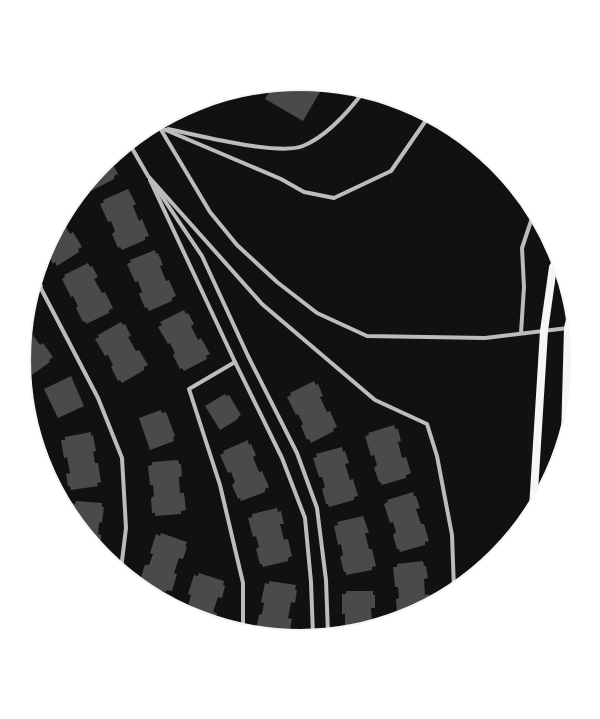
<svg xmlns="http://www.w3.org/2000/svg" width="600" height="719" viewBox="0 0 600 719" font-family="Roboto,sans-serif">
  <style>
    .building { fill: #4a4a4a }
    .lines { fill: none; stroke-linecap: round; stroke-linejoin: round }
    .minor { stroke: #bcbcbc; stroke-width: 4 }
    .secondary { stroke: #f5f5f5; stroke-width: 8 }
    .rim { fill: none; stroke: #f5f5f5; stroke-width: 2 }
  </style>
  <rect width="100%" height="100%" fill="#111"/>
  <g class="building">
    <polygon points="300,83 324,85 303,121 265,99 273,85"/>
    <polygon points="110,159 118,174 114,176 114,179 91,191 90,188 88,189 86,185"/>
    <polygon points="128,189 136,204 133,206 139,221 142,219 149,236 145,237 145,240 122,250 120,247 118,248 112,234 115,231 111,221 108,222 100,204 104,202 103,200"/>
    <polygon points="62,220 70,234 73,232 82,247 78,249 79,252 57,266 55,262 53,264 46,251"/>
    <polygon points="155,250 156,254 158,253 163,265 160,266 166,281 169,280 176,296 172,298 172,301 149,311 147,307 145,308 139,294 142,292 138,281 135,282 127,264 131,262 130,260"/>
    <polygon points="88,263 90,267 92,266 98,277 94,279 102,293 105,292 113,308 109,310 109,313 86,324 85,321 83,322 76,308 78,306 73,296 71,297 62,279 65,277 64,275"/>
    <polygon points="184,310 186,314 188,313 194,324 191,326 198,340 201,338 210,354 206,356 207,359 184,371 182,368 180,369 173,355 175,353 170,343 168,344 158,327 162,325 160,322"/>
    <polygon points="27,320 33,329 30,331 40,345 43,343 53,357 49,360 50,362 29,377 27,374 25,375 23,359"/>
    <polygon points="121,322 123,325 125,324 131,336 128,337 136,351 139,350 148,365 144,367 144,370 122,383 120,380 118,381 111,367 113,365 108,355 105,356 95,339 99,337 98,335"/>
    <polygon points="71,376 84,406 58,418 44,389"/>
    <polygon points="314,381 316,385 318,384 323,396 320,397 327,412 330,411 337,427 333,429 334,431 311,443 309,439 307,440 301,426 303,424 298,414 296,415 287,397 291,395 290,393"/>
    <polygon points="225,394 226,396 229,395 241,415 238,417 238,419 220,430 205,406"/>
    <polygon points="161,410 162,413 166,412 175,436 173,437 174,441 150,450 139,418"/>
    <polygon points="394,425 395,429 398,429 401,441 398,442 402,458 406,457 411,473 406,475 406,478 382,485 380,482 379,482 374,468 377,465 374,455 371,456 365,436 369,435 368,433"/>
    <polygon points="91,432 91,436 93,435 96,451 93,452 95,463 98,463 101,482 97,483 98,486 71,490 70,486 68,486 66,474 70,473 67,457 64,458 61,440 65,440 65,437"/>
    <polygon points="248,440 249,445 251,444 256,455 253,457 259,472 262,471 269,487 265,489 265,492 241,501 240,498 238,499 232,485 235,482 231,472 228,473 220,455 224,453 223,451"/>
    <polygon points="342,447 343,452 345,451 349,463 345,464 350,480 353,479 358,496 354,497 354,500 329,507 328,504 326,504 322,489 325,487 322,477 319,477 313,458 317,457 316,454"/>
    <polygon points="178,460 179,464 181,464 182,476 179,477 180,493 184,493 186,510 181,511 181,514 155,516 155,513 152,513 151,498 154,496 153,485 150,485 148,466 152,465 152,462"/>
    <polygon points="413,492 414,496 416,496 420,508 416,509 421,524 424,524 429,541 425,542 425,545 400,552 399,549 397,549 393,535 396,532 393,522 390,523 384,504 388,502 387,500"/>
    <polygon points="76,501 102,503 102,507 104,507 102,522 99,523 98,534 101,535 100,550 70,514 71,503 75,504"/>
    <polygon points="277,508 278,512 281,511 284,524 280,524 284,540 288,539 292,556 288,558 288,561 263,567 262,564 260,564 256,549 259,547 256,536 253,537 248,518 252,517 252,514"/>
    <polygon points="363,516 369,533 365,533 369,549 372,549 376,566 372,567 372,570 346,575 346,572 344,572 340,557 343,555 341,544 338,545 334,526 338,525 337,522"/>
    <polygon points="161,533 187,542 185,546 187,547 183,559 179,558 174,573 177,574 172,591 167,590 166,592 141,583 142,580 140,580 145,565 149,565 153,554 150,553 156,534 160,536"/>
    <polygon points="423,561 424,566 426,566 428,578 424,579 425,595 429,594 430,603 400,617 400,614 397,615 396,599 399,598 398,587 395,587 393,567 397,567 397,564"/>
    <polygon points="199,573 224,581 223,585 225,586 222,598 218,597 213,612 217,613 214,622 194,615 183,610 185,606 188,606 191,595 188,594 194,575 198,576"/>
    <polygon points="269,581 296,585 295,590 297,590 295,603 291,602 288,618 292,619 289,635 258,632 258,630 256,630 259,615 262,614 264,603 261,602 265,583 269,584"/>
    <polygon points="346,591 373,591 373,595 375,595 375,608 371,608 372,624 376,624 354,631 342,632 342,626 345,625 345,614 342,614 342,594 346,594"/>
  </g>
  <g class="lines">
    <g class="minor">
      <polyline points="160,128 210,212 237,245 277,282 317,313 367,336 485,338 568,328"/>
      <polyline points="161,128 281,179 304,192 334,198 391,171 429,116"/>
      <path d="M168,129C198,135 278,156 303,146C327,136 349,111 364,91"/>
      <polyline points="129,143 148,176 262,304 375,400 427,424 437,456 452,535 454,589"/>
      <polyline points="150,180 235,362 282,458 305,518 311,582 313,635"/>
      <polyline points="157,189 202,256 248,356 297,453 317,508 326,580 328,634"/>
      <polyline points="36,279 98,398 122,458 126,528 121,569"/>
      <polyline points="34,288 41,286"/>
      <polyline points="521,333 524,287 522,248 534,212"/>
      <polyline points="235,362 189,389 220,485 243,583 243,630"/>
    </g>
    <g class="secondary">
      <polyline points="565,437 568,328 572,311"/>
      <polyline points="533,508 544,331 553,267 558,259"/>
    </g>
  </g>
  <path d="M0 0H600V719H0ZM30 360a270 270 0 1 1 540 0a270 270 0 1 1-540 0Z" fill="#fff" fill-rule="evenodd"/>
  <path class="rim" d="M30 360a270 270 0 1 1 540 0a270 270 0 1 1-540 0Z"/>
</svg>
